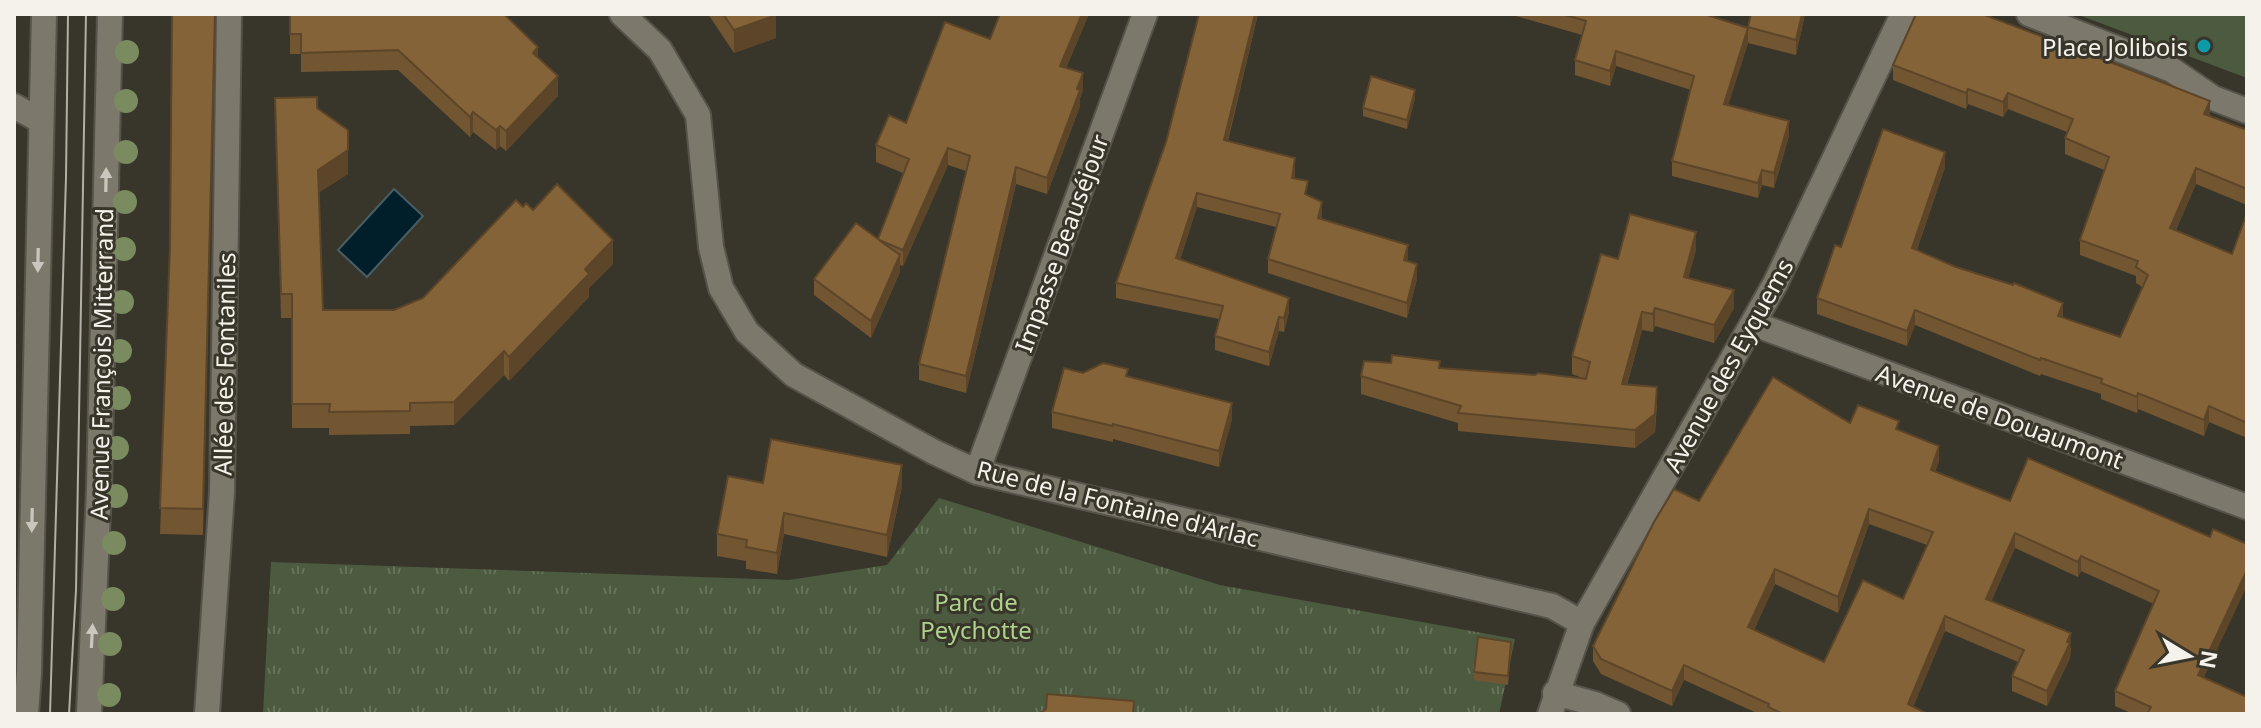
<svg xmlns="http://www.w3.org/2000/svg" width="2261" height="728" viewBox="0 0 2261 728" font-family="'Noto Sans',sans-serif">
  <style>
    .grass { fill: #4c5b3f }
    .park { fill: url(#park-tufts) }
    .water { fill: #001f2a; stroke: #495e64; stroke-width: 2 }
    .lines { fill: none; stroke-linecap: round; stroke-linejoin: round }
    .lane-casing { stroke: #56544a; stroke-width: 28 }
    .street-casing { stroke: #56544a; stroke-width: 28 }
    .secondary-casing { stroke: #56544a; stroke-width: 28 }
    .lane { stroke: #7c786c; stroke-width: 24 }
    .street { stroke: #7c786c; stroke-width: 24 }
    .secondary { stroke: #7c786c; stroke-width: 24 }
    .tram { stroke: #b1afa7; stroke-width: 2 }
    .tree { fill: #798b5f }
    .wall { fill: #725531; fill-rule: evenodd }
    .shaded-wall { fill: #5c4528 }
    .building { fill: #846339; stroke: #5c4528; stroke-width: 2; fill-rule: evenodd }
    .oneway { fill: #cac7bf }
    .culture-dot { fill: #0f9aa8; stroke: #38352a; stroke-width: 3 }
    .labels { text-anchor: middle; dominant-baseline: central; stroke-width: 6; stroke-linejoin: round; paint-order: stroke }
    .poi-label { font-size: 24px; fill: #f4f2eb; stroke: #38352a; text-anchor: end }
    .street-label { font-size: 24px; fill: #f4f2eb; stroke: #38352a }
    .park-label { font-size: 24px; fill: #aed18b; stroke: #38352a }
  </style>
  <defs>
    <pattern id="park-tufts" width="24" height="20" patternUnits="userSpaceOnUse" patternTransform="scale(2)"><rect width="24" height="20" fill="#4c5b3f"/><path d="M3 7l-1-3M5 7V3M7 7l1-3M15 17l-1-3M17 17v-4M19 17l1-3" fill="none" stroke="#66735b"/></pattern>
  </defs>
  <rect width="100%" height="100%" fill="#38352a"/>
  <polygon class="grass" points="2076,14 2247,14 2247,78"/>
  <polygon class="park" points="939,498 1220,585 1515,639 1499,714 263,714 271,562 789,580 887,565"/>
  <polygon class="water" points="394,189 423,216 367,277 338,250"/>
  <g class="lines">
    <defs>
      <g id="lane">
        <polyline points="14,106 41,121"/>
        <polyline points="207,714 222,492 229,14"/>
      </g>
      <g id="street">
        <polyline points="622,14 660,50 698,115 711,247 721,288 747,332 794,375 934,452 977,472 1552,606 1582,623"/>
        <polyline points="2029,14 2172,70 2213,98 2247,111"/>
        <polyline points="1754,324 2247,507"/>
        <polyline points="977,472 1145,14"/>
        <polyline points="1555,693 1595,704 1618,714"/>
      </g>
      <g id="secondary">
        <polyline points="26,714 29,673 44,14"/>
        <polyline points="89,714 99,489 110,14"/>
        <polyline points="1550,714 1582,623 1775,284 1903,14"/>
      </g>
    </defs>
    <use href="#lane" class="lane-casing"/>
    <use href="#street" class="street-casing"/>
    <use href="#secondary" class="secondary-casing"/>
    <use href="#lane" class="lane"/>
    <use href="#street" class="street"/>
    <use href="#secondary" class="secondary"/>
    <g class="tram">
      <polyline points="50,714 66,177 68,14"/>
      <polyline points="69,714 76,590 86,14"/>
    </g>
  </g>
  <g class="tree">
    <circle cx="127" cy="52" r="12"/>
    <circle cx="126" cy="101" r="12"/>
    <circle cx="126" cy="152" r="12"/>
    <circle cx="125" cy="202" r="12"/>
    <circle cx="124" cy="249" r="12"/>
    <circle cx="122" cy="302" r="12"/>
    <circle cx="120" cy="351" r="12"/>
    <circle cx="119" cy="398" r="12"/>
    <circle cx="117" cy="448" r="12"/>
    <circle cx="116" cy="496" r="12"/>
    <circle cx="114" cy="543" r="12"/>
    <circle cx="113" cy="599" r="12"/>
    <circle cx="110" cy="644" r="12"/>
    <circle cx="109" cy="695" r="12"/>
  </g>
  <g class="wall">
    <polygon points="172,14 215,14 203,535 160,534 170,246"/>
    <polygon points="290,14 538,58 558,96 506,151 500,146 496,150 473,132 470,137 398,70 301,72 301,54 290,54"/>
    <polygon points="708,14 776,14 776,38 734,53"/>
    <polygon points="1089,14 1066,68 1083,90 1080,98 1080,106 1047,194 1016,184 966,393 919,380 919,364 966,171 948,165 903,266 900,265 900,272 871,338 814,295 814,279 878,239 903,173 876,162 876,145 906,123 990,39"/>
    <polygon points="1199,14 1258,14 1228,141 1295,172 1294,179 1322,216 1322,219 1408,260 1407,261 1417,279 1407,318 1268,273 1268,259 1276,227 1197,207 1180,260 1289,312 1284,332 1279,331 1269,366 1215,350 1215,336 1219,319 1116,298 1116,283 1166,142"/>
    <polygon points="1516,14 1704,14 1748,28 1805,14 1796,55 1748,43 1728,105 1789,136 1774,188 1762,185 1758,198 1672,176 1672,161 1691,90 1616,66 1610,86 1575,75 1575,60 1582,35 1516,16"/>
    <polygon points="1893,65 2210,116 2247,130 2247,205 2196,184 2176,230 2232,254 2247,214 2247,438 2209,422 2204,436 2138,409 2137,413 2101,399 2101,394 2041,374 2040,376 1915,325 1907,346 1817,314 1817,298 1841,247 1945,167 1917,250 2063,318 2120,337 2142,287 2136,283 2136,276 2080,255 2080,240 2104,170 2065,154 2065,138 2067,132 2008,109 2003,117 1968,104 1966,109 1893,80"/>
    <polygon points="275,98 317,108 348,130 348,174 318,193 323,310 394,310 423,298 523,207 533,210 613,264 589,288 589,297 509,381 504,375 454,425 410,426 410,434 329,435 329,428 292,428 292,318 281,318"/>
    <polygon points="1415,98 1407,129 1363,116 1363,108"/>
    <polygon points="1696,250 1688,278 1734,308 1714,343 1655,326 1653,332 1642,330 1627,385 1657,405 1655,432 1635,448 1458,431 1458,423 1361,394 1361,376 1440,368 1585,379 1572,374 1572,356 1618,259"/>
    <polygon points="1083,373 1128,377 1232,419 1219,467 1113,439 1113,442 1052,428 1052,412"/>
    <path d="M1850,423L1899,430L1939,461L1935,472L2010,501L2210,537L2204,678L2247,714H2133L2115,706V691L2154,604L2081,571L2078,577L2015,548L1991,601L2071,648L2070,658L2047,706L2012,691V676L2018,662L1945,631L1913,707L1928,714H1759L1684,680L1672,706L1601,674L1593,661V646L1699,501ZM1869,524L1927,545L1903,599L1824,662L1754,630L1775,584L1838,613Z"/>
    <polygon points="763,483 902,486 887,557 784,534 777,574 746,569 746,561 717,556 717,534"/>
    <polygon points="1511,650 1508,685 1474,680 1474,672"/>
  </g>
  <g class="shaded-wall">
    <polygon points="1082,14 1089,14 1060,83 1060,66"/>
    <polygon points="1255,14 1258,14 1224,154 1224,140"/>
    <polygon points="1802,14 1805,14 1796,55 1796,40"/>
    <polygon points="776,15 776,38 734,53 734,30"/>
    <polygon points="1748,28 1748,43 1724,119 1724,104"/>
    <polygon points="538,47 538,67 533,53"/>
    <polygon points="1616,51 1616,66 1610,86 1610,71"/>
    <polygon points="1083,73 1083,90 1080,98 1080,106 1047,194 1047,178"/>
    <polygon points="558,76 558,96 506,151 506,131"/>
    <polygon points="1968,89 1968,104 1966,109 1966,93"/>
    <polygon points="1415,90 1415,98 1407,129 1407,120"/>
    <polygon points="2008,93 2008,109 2003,117 2003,102"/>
    <polygon points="2210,101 2210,117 2204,114"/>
    <polygon points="473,112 473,132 470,137 470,117"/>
    <polygon points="1789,121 1789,136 1774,188 1774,173"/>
    <polygon points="500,126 500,146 496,150 496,130"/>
    <polygon points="948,148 948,165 903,266 903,250"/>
    <polygon points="348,150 348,174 318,193 318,170"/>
    <polygon points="1945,152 1945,167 1912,264 1912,248"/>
    <polygon points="1295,158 1295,172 1292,192 1292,178"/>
    <polygon points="1016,167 1016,184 966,393 966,376"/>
    <polygon points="2196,168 2196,184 2170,243 2170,228"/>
    <polygon points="1762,170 1762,185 1758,198 1758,183"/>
    <polygon points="1197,193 1197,207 1176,272 1176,258"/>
    <polygon points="1322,202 1322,216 1318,232 1318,218"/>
    <polygon points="1696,232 1696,250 1684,295 1684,277"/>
    <polygon points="613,240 613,264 589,288 589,297 509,381 509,357 585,269"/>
    <polygon points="1408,245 1408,260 1404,275 1404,260"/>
    <polygon points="900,255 900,272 871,338 871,321"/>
    <polygon points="1417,264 1417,279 1407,318 1407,303"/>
    <polygon points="1734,290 1734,308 1714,343 1714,325"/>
    <polygon points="1289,298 1289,312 1284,332 1284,318"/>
    <polygon points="2063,303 2063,318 2058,316"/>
    <polygon points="1655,308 1655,326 1653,332 1653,314"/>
    <polygon points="1915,310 1915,325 1907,346 1907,331"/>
    <polygon points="1642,312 1642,330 1622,402 1622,384"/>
    <polygon points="1279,317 1279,331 1269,366 1269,352"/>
    <polygon points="504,351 504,375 454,425 454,402"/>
    <polygon points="1657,387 1655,432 1635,448 1635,430"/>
    <polygon points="2138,393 2138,409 2137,413 2137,397"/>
    <polygon points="1232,403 1232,419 1219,467 1219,451"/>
    <polygon points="2209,406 2209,422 2204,436 2204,420"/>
    <polygon points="1939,446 1939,461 1931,485 1931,470"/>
    <polygon points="902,465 902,486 887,557 887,535"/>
    <polygon points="1869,509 1869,524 1838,613 1838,597"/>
    <polygon points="784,513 784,534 777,574 777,553"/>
    <polygon points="2015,533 2015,548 1986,614 1986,599"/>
    <polygon points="2081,556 2081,571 2078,577 2078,562"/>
    <polygon points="1775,569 1775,584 1748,642 1748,627"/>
    <polygon points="2247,570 2247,586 2198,690 2198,675"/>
    <polygon points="1945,616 1945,631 1910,714 1908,704"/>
    <polygon points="2071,633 2070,658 2047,706 2047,691"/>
    <polygon points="1684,665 1684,680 1672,706 1672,691"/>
  </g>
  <g class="building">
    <polygon points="172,14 215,14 203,509 160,508 170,246"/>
    <polygon points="290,14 504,14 538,47 533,53 558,76 506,131 500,126 496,130 473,112 470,117 398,50 301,53 301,34 290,34"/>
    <polygon points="723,14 776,14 776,15 734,30"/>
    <polygon points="1000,14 1082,14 1060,66 1083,73 1077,89 1080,90 1047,178 1016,167 966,376 919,364 970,156 948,148 903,250 879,240 900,255 871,321 814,279 856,223 878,239 909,159 876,145 889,115 906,123 945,22 990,39"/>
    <polygon points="1199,14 1255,14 1224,140 1295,158 1292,178 1308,181 1305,194 1322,202 1318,218 1408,245 1404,260 1417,264 1407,303 1268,259 1280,214 1197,193 1176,258 1289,298 1284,318 1279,317 1269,352 1215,336 1223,306 1116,283 1166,142"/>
    <polygon points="1562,14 1704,14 1748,28 1724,104 1789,121 1774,173 1762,170 1758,183 1672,161 1694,76 1616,51 1610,71 1575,60 1586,21"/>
    <polygon points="1751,14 1802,14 1796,40 1748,27"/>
    <polygon points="1916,14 1982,14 2123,67 2210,101 2204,114 2247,130 2247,189 2196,168 2170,228 2232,254 2247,213 2247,423 2209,406 2204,420 2138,393 2137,397 2101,383 2102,379 2041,358 2040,360 1915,310 1907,331 1817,298 1835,245 1841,247 1883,129 1945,152 1912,248 1956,267 2013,285 2014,283 2063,303 2058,316 2120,337 2148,275 2136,267 2138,261 2080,240 2109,157 2065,138 2073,119 2008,93 2003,102 1968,89 1966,93 1893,65"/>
    <polygon points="1371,76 1415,90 1407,120 1363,108"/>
    <polygon points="317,97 317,108 348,130 348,150 318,170 323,310 394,310 423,298 516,200 523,207 526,203 533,210 557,184 613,240 585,269 589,274 509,357 504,351 454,402 410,403 410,411 329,412 330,404 292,404 292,294 281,294 275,98"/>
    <polygon points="1630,214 1696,232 1684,277 1734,290 1714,325 1655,308 1653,314 1642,312 1622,384 1657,387 1655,414 1635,430 1458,413 1461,406 1361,376 1364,361 1391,363 1392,355 1440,361 1439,368 1535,375 1538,373 1586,379 1590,362 1572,356 1601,254 1618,259"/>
    <polygon points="1103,363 1128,369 1126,376 1232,403 1219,451 1113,424 1113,426 1052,412 1064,368 1083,373"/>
    <path d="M1773,377L1850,423L1858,405L1899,421L1896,429L1939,446L1931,470L2010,501L2028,458L2210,537L2213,529L2247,544V570L2198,675L2247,697V714H2147L2151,707L2115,691L2159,591L2081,556L2078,562L2015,533L1986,599L2071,633L2067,642L2070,643L2047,691L2012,676L2024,650L1945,616L1908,704L1928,714H1783L1768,707L1769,704L1684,665L1672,691L1601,659L1593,646L1654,522L1674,489L1699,501ZM1869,509L1933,532L1903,599L1863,580L1824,662L1748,627L1775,569L1838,597Z"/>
    <polygon points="771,439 902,465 887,535 784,513 777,553 746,547 747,540 717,534 728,476 763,483"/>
    <polygon points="1478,637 1511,642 1508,676 1474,672"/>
    <polygon points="1047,694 1134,701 1133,714 1039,714 1046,709"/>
  </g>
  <defs><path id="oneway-solid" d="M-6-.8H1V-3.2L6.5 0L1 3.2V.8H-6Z" transform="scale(2)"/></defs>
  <g class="oneway">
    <use href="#oneway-solid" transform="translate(106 180) rotate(-89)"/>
    <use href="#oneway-solid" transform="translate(38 260) rotate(91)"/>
    <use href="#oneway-solid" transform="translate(32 520) rotate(91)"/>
    <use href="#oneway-solid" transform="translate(92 636) rotate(-87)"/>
  </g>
  <circle class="culture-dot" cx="2204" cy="46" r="8"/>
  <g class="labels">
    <g class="poi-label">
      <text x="2188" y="46">Place Jolibois</text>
    </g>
    <g class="street-label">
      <text transform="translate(1061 243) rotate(-70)">Impasse Beauséjour</text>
      <text transform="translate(101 364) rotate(-89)">Avenue François Mitterrand</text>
      <text transform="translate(224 364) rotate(-89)">Allée des Fontaniles</text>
      <text transform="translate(1728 365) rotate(-61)">Avenue des Eyquems</text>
      <text transform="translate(2000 416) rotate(20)">Avenue de Douaumont</text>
      <text transform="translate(1118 503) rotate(14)">Rue de la Fontaine d'Arlac</text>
    </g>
    <g class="park-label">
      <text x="976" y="601">Parc de<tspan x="976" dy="28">Peychotte</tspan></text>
    </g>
  </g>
  <rect width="2261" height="728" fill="none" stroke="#f4f2eb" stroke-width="32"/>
  <g transform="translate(2189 656) rotate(100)" stroke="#38352a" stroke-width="6" paint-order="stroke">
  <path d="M0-6L14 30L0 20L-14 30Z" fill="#f4f2eb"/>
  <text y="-12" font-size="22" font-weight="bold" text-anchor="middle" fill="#f4f2eb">N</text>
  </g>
</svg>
